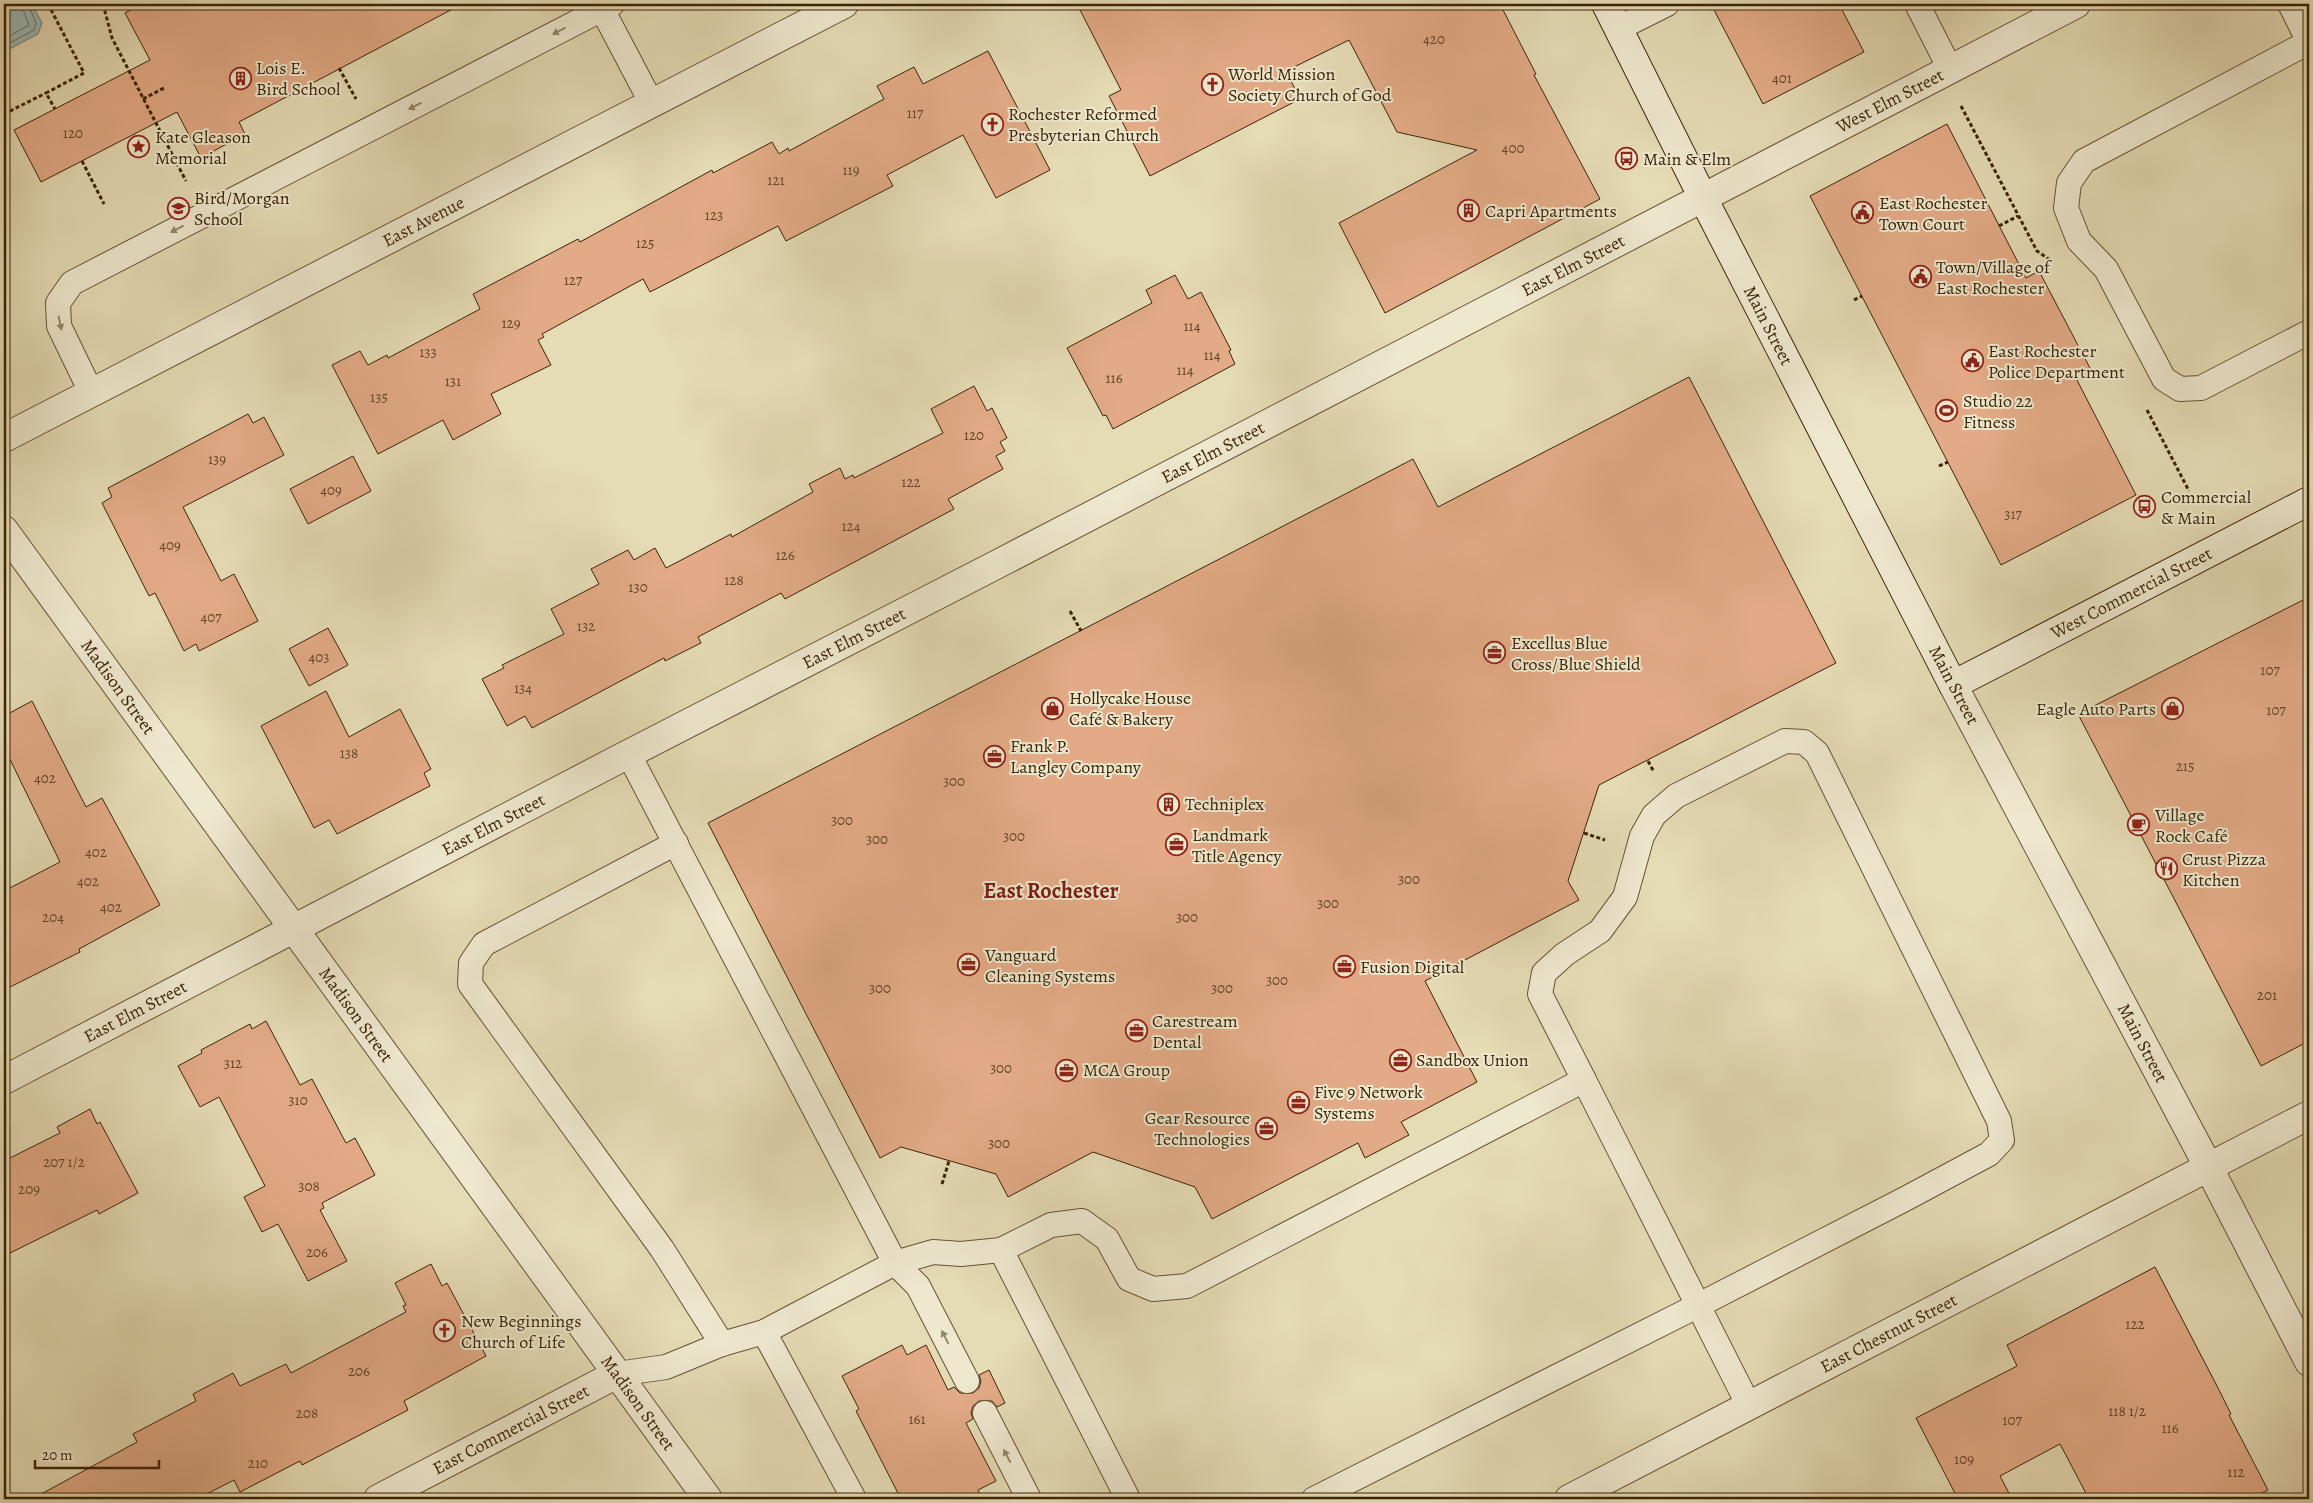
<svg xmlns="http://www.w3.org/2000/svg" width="2313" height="1503" viewBox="0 0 2313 1503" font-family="Alegreya,serif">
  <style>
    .water { fill: #9ab9b8; stroke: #747d71 }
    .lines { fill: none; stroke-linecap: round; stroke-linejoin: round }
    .shore { stroke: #6a6e5f; stroke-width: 1 }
    .building { fill: #e2aa86; stroke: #3b2406 }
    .lane-casing { stroke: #665232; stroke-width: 26 }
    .street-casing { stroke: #665232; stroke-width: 30 }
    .secondary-casing { stroke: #3b2406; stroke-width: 30 }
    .path { stroke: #3b2406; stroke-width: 3; stroke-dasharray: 4 2.5; stroke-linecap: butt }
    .lane { stroke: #eee8cf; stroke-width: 24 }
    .street { stroke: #eee8cf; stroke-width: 28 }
    .secondary { stroke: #eee8cf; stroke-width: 28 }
    .oneway { fill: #94866a }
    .labels { text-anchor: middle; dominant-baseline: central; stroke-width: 4; stroke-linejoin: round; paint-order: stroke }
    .number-label { font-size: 15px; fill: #654626 }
    .poi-label { font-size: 18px; fill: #3b2406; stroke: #eee8cf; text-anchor: start }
    .street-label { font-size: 18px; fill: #3b2406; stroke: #eee8cf }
    .district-label { font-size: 22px; font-weight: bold; fill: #7a1f14; stroke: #eee8cf }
  </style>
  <rect width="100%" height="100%" fill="#e5dbb5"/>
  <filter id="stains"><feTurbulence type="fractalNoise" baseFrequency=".004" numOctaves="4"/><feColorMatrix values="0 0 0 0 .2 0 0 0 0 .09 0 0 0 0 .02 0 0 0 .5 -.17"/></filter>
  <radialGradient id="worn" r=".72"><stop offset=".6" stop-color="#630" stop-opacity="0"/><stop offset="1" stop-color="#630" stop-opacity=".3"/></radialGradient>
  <polygon class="water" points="4,4 32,4 42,23 38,34 4,52"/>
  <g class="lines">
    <g class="shore">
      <polyline points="4,39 29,25 21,4"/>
      <polyline points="4,46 34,30 36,23 28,4"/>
    </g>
  </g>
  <g class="building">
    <polygon points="142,4 462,4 239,122 245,134 201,158 177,112 41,182 14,130 150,60 125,13"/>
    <polygon points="1077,4 1500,4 1536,74 1534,75 1600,199 1385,313 1339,223 1477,150 1397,132 1349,40 1286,71 1300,99 1150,176 1109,96 1121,90"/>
    <polygon points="1711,4 1839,4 1864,52 1763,104"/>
    <polygon points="988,51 1050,170 996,198 963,135 887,175 893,186 786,241 778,226 650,292 643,279 542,334 544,337 538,340 551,365 491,394 501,414 453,440 443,420 378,454 332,365 360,351 368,365 387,355 388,358 480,309 473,294 578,239 580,242 712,170 713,173 772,142 779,154 788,148 789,151 884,99 877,86 914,67 923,84"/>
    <polygon points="1947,124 2026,278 2039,271 2092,372 2077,380 2136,495 2001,565 1810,196"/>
    <polygon points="1175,275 1188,299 1201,292 1231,350 1229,351 1235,364 1113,429 1106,415 1103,416 1067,348 1152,303 1146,290"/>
    <polygon points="1689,377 1836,663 1599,785 1568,881 1579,900 1425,981 1477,1082 1401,1122 1409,1135 1365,1158 1358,1143 1212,1219 1195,1187 1093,1152 1008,1197 996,1174 901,1147 880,1158 708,823 1413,459 1438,507"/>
    <polygon points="974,386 987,411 992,408 1007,438 1000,442 1005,451 996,456 1003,469 948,499 954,509 785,599 781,593 698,637 701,643 665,661 664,658 532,728 525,716 507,726 482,679 504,668 502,665 564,634 551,609 599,584 591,569 628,550 634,560 655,548 666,568 731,534 732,537 813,492 809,484 840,468 845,479 853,475 854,478 943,433 931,409"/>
    <polygon points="248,414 253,423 264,417 284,455 183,507 221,581 234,574 258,621 199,651 196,644 184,651 155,593 149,596 102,503 112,497 108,488"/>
    <polygon points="353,456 371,491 308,524 290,489"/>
    <polygon points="2309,597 2309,1041 2261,1066 2078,714"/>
    <polygon points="328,628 348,665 309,686 289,649"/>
    <polygon points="326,691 349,737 400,709 431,769 424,773 430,786 337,834 329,820 314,828 261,726"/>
    <polygon points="32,701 86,807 102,798 160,905 79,949 80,952 4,990 4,891 60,862 4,747 4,716"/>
    <polygon points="266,1021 300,1085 312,1079 346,1143 355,1138 375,1175 322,1203 324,1208 320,1210 347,1261 308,1281 278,1224 262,1232 244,1197 265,1186 219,1097 200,1107 178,1066 202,1053 201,1050 250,1024 252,1029"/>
    <polygon points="90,1109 97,1124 100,1122 138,1193 99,1214 97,1210 4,1256 4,1161 60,1133 57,1127"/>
    <polygon points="431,1264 442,1286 447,1283 486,1356 404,1401 408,1410 302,1465 300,1461 240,1492 234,1480 197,1499 32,1499 137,1442 133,1434 196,1401 193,1394 233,1373 240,1386 286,1364 291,1373 406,1312 403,1306 406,1305 395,1283"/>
    <polygon points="2155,1267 2217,1386 2231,1414 2229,1415 2268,1490 2250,1499 2089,1499 2060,1444 2000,1476 2012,1499 1958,1499 1916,1418 2017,1366 2007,1345"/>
    <polygon points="902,1345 907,1355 926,1345 948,1390 954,1387 960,1393 973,1393 979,1388 981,1381 979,1375 989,1370 1005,1403 997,1407 992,1401 979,1401 973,1406 971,1413 973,1419 966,1423 996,1481 978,1490 982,1499 901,1499 856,1411 859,1409 842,1376"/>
  </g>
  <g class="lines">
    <defs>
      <g id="lane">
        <polyline points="1917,4 1950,69"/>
        <polyline points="2290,4 2309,42"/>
        <polyline points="602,9 652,104"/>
        <polyline points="1619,28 1667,4"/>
        <polyline points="2309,42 2084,161 2069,183 2066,208 2079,241 2106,269 2164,379 2180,389 2201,388 2309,332"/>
        <polyline points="91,392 59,326 58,303 72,283 612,4"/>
        <polyline points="676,843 484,944 471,963 470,984 662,1249 722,1344"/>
        <polyline points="1584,1080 1749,1406"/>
        <polyline points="1001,1250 1128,1499"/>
        <polyline points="764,1332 854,1499"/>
        <polyline points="617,1374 666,1367 722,1344 764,1332 895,1263 628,753"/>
        <polyline points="967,1381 918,1286 895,1263 933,1252 961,1254 1001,1250 1051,1225 1082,1221 1107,1239 1129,1279 1153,1289 1187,1286 1584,1080 1540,994 1544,973 1565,954 1600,931 1625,897 1642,836 1654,815 1676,796 1785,741 1804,742 1817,753 1999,1121 2002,1140 1989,1154 1905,1199 1699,1305 1314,1499"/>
        <polyline points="985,1413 1029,1499"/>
      </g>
      <g id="street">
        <path id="s1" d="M4,438L844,4"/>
        <path id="s2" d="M4,530L708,1499"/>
        <path id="s3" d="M1953,685L2209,1168L2309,1362"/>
        <path id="s4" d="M4,1080L615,761L990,568L2076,4"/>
        <path id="s5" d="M378,1499L617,1374"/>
        <path id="s6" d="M1569,1499L2309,1115"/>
      </g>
      <g id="secondary">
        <path id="s7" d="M1606,4L1703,198L1953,685L2309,501"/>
      </g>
    </defs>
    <use href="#lane" class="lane-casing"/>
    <use href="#street" class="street-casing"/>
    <use href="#secondary" class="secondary-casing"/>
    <g class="path">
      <polyline points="48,4 84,73 46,93 55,109"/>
      <polyline points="103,4 112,38 186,181"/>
      <polyline points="339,68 356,99"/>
      <polyline points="143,99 164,88"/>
      <polyline points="1961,106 2037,251 2050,260"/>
      <polyline points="4,114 46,93"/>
      <polyline points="82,161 104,204"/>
      <polyline points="1999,226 2018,216"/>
      <polyline points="1854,300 1862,296"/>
      <polyline points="2147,410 2189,491"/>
      <polyline points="1939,466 1948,462"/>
      <polyline points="1070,611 1081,631"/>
      <polyline points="1648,761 1654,772"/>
      <polyline points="1584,833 1605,840"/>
      <polyline points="942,1184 949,1161"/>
    </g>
    <use href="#lane" class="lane"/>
    <use href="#street" class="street"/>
    <use href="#secondary" class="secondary"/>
  </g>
  <defs><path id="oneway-solid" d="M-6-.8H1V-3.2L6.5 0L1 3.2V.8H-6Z" transform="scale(1.25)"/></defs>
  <g class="oneway">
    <use href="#oneway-solid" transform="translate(559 31) rotate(153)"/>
    <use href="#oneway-solid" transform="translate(415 106) rotate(153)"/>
    <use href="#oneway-solid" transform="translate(177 229) rotate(153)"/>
    <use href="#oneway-solid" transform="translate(60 323) rotate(78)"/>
    <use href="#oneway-solid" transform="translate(945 1337) rotate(-117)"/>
    <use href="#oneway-solid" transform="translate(1007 1456) rotate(-118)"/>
  </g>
  <defs>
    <symbol id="building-ring" viewBox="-11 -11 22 22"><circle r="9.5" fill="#eee8cf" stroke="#8f2418" stroke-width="1.5"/><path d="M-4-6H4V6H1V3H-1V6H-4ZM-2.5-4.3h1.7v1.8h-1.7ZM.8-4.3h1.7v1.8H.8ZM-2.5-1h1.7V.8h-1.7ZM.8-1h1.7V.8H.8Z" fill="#8f2418"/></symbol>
    <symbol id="church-ring" viewBox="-11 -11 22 22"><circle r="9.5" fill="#eee8cf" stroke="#8f2418" stroke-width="1.5"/><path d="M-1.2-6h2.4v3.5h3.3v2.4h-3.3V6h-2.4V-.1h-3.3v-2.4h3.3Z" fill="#8f2418"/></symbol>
    <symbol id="sight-ring" viewBox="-11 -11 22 22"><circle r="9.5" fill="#eee8cf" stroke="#8f2418" stroke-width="1.5"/><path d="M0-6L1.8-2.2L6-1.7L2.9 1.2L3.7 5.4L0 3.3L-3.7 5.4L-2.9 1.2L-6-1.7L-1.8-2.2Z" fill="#8f2418"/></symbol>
    <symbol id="bus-ring" viewBox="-11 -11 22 22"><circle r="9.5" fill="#eee8cf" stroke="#8f2418" stroke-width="1.5"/><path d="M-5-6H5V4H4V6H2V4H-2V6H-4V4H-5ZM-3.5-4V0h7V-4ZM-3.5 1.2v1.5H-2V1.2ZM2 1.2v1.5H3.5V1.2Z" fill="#8f2418"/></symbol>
    <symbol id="school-ring" viewBox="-11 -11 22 22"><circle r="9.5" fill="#eee8cf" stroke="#8f2418" stroke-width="1.5"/><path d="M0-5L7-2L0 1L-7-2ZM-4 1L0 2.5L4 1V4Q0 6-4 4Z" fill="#8f2418"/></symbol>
    <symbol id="civic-ring" viewBox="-11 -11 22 22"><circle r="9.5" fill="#eee8cf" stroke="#8f2418" stroke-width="1.5"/><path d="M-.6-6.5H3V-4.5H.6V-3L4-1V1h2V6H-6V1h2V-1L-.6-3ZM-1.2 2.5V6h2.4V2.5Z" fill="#8f2418"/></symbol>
    <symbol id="stadium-ring" viewBox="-11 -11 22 22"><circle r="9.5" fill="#eee8cf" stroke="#8f2418" stroke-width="1.5"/><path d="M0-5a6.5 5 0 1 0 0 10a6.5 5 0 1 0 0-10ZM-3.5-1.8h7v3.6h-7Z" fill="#8f2418"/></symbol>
    <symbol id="office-ring" viewBox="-11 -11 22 22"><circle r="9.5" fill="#eee8cf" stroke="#8f2418" stroke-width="1.5"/><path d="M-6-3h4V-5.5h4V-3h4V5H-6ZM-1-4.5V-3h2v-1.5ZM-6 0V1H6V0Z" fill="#8f2418"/></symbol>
    <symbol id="shop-ring" viewBox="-11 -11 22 22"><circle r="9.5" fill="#eee8cf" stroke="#8f2418" stroke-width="1.5"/><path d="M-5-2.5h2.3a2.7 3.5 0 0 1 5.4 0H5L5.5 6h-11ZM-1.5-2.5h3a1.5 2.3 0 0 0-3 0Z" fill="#8f2418"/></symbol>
    <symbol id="cafe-ring" viewBox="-11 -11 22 22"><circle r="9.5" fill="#eee8cf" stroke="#8f2418" stroke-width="1.5"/><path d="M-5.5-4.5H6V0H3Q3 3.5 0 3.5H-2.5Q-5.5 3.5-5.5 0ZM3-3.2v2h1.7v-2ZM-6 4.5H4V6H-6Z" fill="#8f2418"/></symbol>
    <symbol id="restaurant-ring" viewBox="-11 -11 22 22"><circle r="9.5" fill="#eee8cf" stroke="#8f2418" stroke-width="1.5"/><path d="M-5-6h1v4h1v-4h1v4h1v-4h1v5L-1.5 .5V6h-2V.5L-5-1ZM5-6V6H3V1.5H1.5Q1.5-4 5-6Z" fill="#8f2418"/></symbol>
  </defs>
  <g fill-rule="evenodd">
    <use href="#building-ring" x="228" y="66" width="25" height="25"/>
    <use href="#church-ring" x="1200" y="72" width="25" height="25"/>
    <use href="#church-ring" x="980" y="112" width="25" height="25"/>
    <use href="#sight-ring" x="126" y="134" width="25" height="25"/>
    <use href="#bus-ring" x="1614" y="146" width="25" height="25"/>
    <use href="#school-ring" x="166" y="196" width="25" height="25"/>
    <use href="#building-ring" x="1456" y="198" width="25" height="25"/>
    <use href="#civic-ring" x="1850" y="200" width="25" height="25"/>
    <use href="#civic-ring" x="1908" y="264" width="25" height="25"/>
    <use href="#civic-ring" x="1960" y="348" width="25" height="25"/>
    <use href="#stadium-ring" x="1934" y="398" width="25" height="25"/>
    <use href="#bus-ring" x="2132" y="494" width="25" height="25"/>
    <use href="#office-ring" x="1482" y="640" width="25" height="25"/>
    <use href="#shop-ring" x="1040" y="696" width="25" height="25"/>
    <use href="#shop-ring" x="2160" y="696" width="25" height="25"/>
    <use href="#office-ring" x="982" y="744" width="25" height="25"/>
    <use href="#building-ring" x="1156" y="792" width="25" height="25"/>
    <use href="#cafe-ring" x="2126" y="812" width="25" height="25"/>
    <use href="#office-ring" x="1164" y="832" width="25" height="25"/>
    <use href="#restaurant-ring" x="2154" y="856" width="25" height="25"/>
    <use href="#office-ring" x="956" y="952" width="25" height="25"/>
    <use href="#office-ring" x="1332" y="954" width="25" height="25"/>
    <use href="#office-ring" x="1124" y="1018" width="25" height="25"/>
    <use href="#office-ring" x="1388" y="1048" width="25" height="25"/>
    <use href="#office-ring" x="1054" y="1058" width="25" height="25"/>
    <use href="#office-ring" x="1286" y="1090" width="25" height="25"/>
    <use href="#office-ring" x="1254" y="1116" width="25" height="25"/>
    <use href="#church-ring" x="432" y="1318" width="25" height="25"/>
  </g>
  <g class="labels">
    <g class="number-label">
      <text x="1434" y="39">420</text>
      <text x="1782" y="78">401</text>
      <text x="915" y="113">117</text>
      <text x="73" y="133">120</text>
      <text x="1513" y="148">400</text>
      <text x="851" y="170">119</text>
      <text x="776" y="180">121</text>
      <text x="714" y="215">123</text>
      <text x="645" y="243">125</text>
      <text x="573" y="280">127</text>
      <text x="511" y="323">129</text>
      <text x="1192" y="326">114</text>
      <text x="428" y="352">133</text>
      <text x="1212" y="355">114</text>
      <text x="1185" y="370">114</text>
      <text x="1114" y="378">116</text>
      <text x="453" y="381">131</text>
      <text x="379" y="397">135</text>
      <text x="974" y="435">120</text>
      <text x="217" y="459">139</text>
      <text x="911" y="482">122</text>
      <text x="331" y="490">409</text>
      <text x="2013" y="514">317</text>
      <text x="851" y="526">124</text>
      <text x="170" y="545">409</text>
      <text x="785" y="555">126</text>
      <text x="734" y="580">128</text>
      <text x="638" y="587">130</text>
      <text x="211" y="617">407</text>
      <text x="586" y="626">132</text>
      <text x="319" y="657">403</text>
      <text x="2270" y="670">107</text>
      <text x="523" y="688">134</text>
      <text x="2276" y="710">107</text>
      <text x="349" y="753">138</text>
      <text x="2185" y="766">215</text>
      <text x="45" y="778">402</text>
      <text x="954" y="781">300</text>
      <text x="842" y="820">300</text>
      <text x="1014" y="836">300</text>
      <text x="877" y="839">300</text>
      <text x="96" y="852">402</text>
      <text x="1409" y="879">300</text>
      <text x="88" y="881">402</text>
      <text x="1328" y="903">300</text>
      <text x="111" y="907">402</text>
      <text x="53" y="917">204</text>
      <text x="1187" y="917">300</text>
      <text x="1277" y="980">300</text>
      <text x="880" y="988">300</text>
      <text x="1222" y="988">300</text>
      <text x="2267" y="995">201</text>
      <text x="233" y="1063">312</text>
      <text x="1001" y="1068">300</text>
      <text x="298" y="1100">310</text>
      <text x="999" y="1143">300</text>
      <text x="64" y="1162">207 1/2</text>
      <text x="309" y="1186">308</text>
      <text x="29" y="1189">209</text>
      <text x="317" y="1252">206</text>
      <text x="2135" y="1324">122</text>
      <text x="359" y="1371">206</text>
      <text x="2127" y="1411">118 1/2</text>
      <text x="307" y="1413">208</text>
      <text x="917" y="1419">161</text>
      <text x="2012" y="1420">107</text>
      <text x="2170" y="1428">116</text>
      <text x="1964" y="1459">109</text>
      <text x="258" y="1463">210</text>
      <text x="2236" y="1472">112</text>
    </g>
    <g class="poi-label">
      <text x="256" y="68">Lois E.<tspan x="256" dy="21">Bird School</tspan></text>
      <text x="1228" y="74">World Mission<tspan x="1228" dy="21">Society Church of God</tspan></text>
      <text x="1008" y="114">Rochester Reformed<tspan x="1008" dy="21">Presbyterian Church</tspan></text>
      <text x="155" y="137">Kate Gleason<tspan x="155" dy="21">Memorial</tspan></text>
      <text x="1643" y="159">Main &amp; Elm</text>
      <text x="194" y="198">Bird/Morgan<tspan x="194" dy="21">School</tspan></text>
      <text x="1879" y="203">East Rochester<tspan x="1879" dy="21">Town Court</tspan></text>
      <text x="1485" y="211">Capri Apartments</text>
      <text x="1936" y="267">Town/Village of<tspan x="1936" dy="21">East Rochester</tspan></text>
      <text x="1988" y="351">East Rochester<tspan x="1988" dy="21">Police Department</tspan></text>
      <text x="1963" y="401">Studio 22<tspan x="1963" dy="21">Fitness</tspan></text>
      <text x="2161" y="497">Commercial<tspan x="2161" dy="21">&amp; Main</tspan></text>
      <text x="1511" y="643">Excellus Blue<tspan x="1511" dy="21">Cross/Blue Shield</tspan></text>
      <text x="1069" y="698">Hollycake House<tspan x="1069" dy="21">Café &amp; Bakery</tspan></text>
      <text x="2156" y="709" text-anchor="end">Eagle Auto Parts</text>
      <text x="1010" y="746">Frank P.<tspan x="1010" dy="21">Langley Company</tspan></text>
      <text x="1185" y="804">Techniplex</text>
      <text x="2155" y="815">Village<tspan x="2155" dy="21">Rock Café</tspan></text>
      <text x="1192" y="835">Landmark<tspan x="1192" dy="21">Title Agency</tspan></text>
      <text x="2182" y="859">Crust Pizza<tspan x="2182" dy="21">Kitchen</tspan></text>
      <text x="985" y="955">Vanguard<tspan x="985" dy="21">Cleaning Systems</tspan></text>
      <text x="1360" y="967">Fusion Digital</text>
      <text x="1152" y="1021">Carestream<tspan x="1152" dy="21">Dental</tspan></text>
      <text x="1416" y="1060">Sandbox Union</text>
      <text x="1083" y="1070">MCA Group</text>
      <text x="1314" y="1092">Five 9 Network<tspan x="1314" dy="21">Systems</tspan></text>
      <text x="1250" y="1118" text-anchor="end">Gear Resource<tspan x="1250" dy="21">Technologies</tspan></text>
      <text x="461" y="1321">New Beginnings<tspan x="461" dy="21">Church of Life</tspan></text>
    </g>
    <g class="street-label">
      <text stroke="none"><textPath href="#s4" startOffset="2125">West Elm Street</textPath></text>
      <text stroke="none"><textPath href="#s1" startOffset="472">East Avenue</textPath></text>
      <text stroke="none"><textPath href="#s4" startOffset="1768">East Elm Street</textPath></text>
      <text stroke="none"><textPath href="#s7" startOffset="360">Main Street</textPath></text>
      <text stroke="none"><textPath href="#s4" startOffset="1362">East Elm Street</textPath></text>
      <text stroke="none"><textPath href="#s7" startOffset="965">West Commercial Street</textPath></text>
      <text stroke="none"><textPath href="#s4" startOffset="958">East Elm Street</textPath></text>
      <text transform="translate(1954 685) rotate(62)">Main Street</text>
      <text stroke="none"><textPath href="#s2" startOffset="194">Madison Street</textPath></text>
      <text stroke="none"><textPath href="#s4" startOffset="552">East Elm Street</textPath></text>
      <text stroke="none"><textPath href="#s4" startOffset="148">East Elm Street</textPath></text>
      <text stroke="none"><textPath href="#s2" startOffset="599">Madison Street</textPath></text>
      <text stroke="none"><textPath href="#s3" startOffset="405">Main Street</textPath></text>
      <text stroke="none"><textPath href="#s6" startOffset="360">East Chestnut Street</textPath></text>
      <text stroke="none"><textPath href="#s2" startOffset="1079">Madison Street</textPath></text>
      <text stroke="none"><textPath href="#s5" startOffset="150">East Commercial Street</textPath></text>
    </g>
    <g class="district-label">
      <text x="1051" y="891">East Rochester</text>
    </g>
  </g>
  <rect width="2313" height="1503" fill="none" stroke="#e5dbb5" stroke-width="20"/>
  <rect x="5" y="5" width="2303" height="1493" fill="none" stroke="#3b2406" stroke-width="2.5"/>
  <rect x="10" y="10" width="2293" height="1483" fill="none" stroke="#3b2406"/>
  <path d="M35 1460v8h124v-8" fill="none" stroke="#3b2406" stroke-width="2.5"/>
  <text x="42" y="1460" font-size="15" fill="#3b2406" stroke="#eee8cf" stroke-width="4" paint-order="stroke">20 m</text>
  <rect width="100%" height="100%" filter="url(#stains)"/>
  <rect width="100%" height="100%" fill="url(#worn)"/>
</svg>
